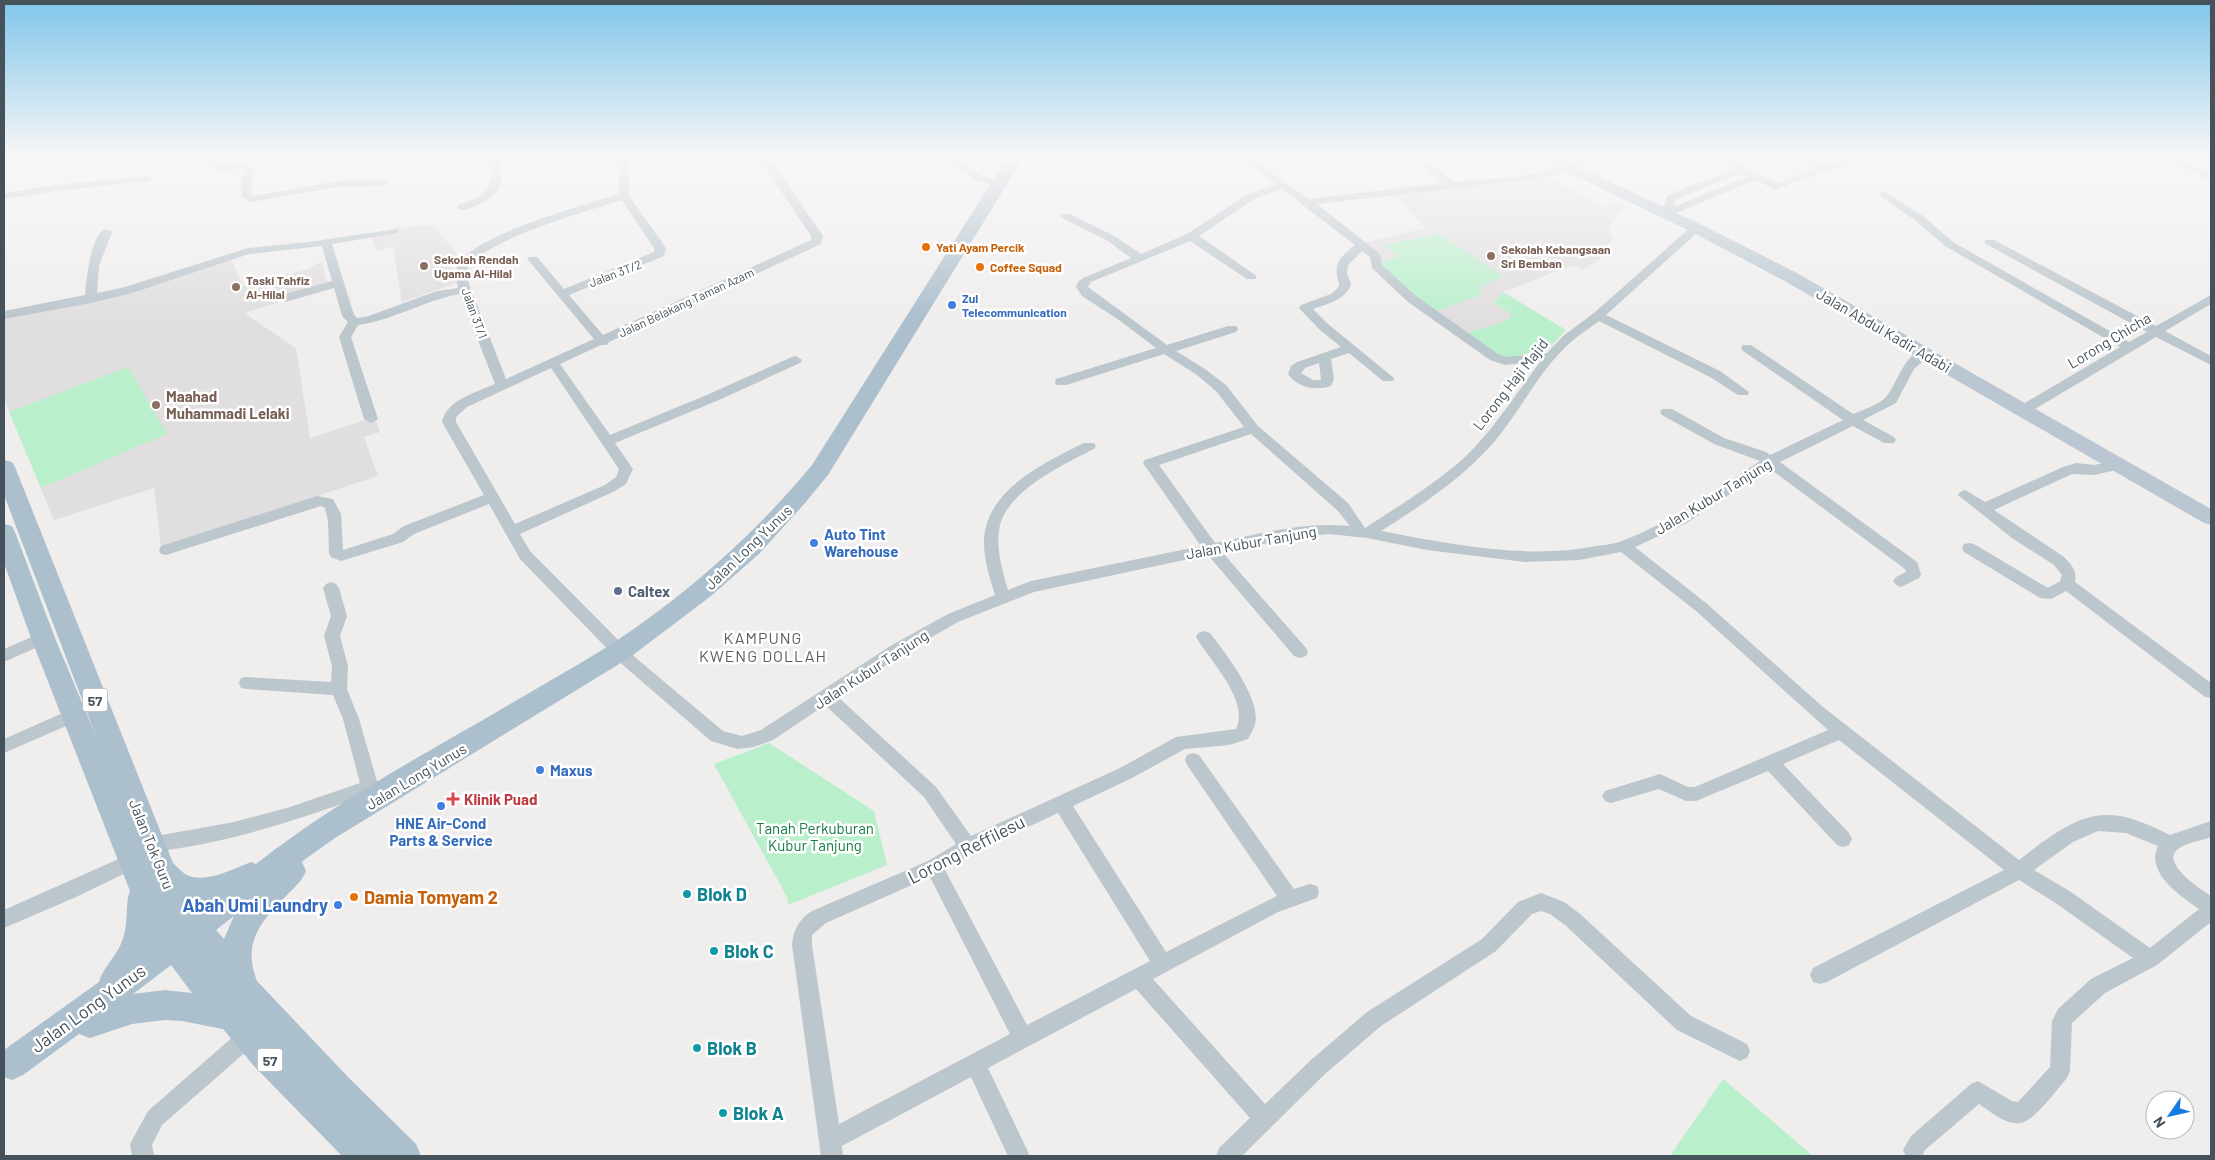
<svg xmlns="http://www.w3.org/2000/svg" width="2215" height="1160" viewBox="0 0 2215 1160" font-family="Barlow,sans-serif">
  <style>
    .education { fill: #e1dedf }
    .green { fill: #b9efcb }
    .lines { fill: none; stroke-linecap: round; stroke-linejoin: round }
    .minor { fill: #bbc6cd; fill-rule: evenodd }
    .secondary { fill: #bac7d2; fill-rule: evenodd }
    .primary { fill: #acbfcd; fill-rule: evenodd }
    .food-dot { fill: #e8710a; stroke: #fff; stroke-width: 2 }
    .education-dot { fill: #8d6e63; stroke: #fff; stroke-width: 2 }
    .shop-dot { fill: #3f7fe0; stroke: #fff; stroke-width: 2 }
    .service-dot { fill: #5c6f8a; stroke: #fff; stroke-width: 2 }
    .health-dot { fill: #e0444e; stroke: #fff; stroke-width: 2 }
    .culture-dot { fill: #0f9aa8; stroke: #fff; stroke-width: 2 }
    .labels { text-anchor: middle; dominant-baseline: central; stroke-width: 5; stroke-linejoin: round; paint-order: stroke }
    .far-food-label { font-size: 12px; font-weight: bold; fill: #c56008; stroke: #fff; text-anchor: start }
    .far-education-label { font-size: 12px; font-weight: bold; fill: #785e54; stroke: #fff; text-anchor: start }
    .far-street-label { font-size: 12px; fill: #45525b; stroke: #fff }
    .far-shop-label { font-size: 12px; font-weight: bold; fill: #366cbe; stroke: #fff; text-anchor: start }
    .shield { fill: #fff; stroke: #7d868c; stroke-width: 1 }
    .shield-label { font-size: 14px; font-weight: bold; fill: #45525b }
    .street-label { font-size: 15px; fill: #45525b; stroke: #fff }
    .education-label { font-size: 15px; font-weight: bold; fill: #785e54; stroke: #fff; text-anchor: start }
    .shop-label { font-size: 15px; font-weight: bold; fill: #366cbe; stroke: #fff; text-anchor: start }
    .service-label { font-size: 15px; font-weight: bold; fill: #4e5e75; stroke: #fff; text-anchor: start }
    .health-label { font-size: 15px; font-weight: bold; fill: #be3a42; stroke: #fff; text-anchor: start }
    .park-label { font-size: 15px; fill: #157d42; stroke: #fff }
    .neighbourhood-label { font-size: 16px; letter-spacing: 1px; fill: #5a5e62; stroke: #fff }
    .near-street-label { font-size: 18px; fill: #45525b; stroke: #fff }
    .near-culture-label { font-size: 18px; font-weight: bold; fill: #0d838f; stroke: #fff; text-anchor: start }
    .near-food-label { font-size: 18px; font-weight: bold; fill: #c56008; stroke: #fff; text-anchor: start }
    .near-shop-label { font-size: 18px; font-weight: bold; fill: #366cbe; stroke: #fff; text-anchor: end }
  </style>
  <rect width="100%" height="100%" fill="#f0eded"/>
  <g class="education">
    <polygon points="1546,177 1606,208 1618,202 1626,206 1618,213 1608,229 1613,238 1607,246 1606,255 1584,269 1573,265 1503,292 1494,303 1512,314 1504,322 1463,334 1378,265 1381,258 1362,243 1426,228 1392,193"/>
    <polygon points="433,225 459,256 447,261 456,271 457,283 402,302 393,247 377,251 371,237 393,233 394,228"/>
    <polygon points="231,259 243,286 309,269 322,261 327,283 281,295 278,303 244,313 296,348 310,438 375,417 380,432 364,437 378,476 161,547 154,488 54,520 4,398 4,318 126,294"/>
  </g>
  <g class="green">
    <polygon points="959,158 994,158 983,173"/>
    <polygon points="1440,234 1503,277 1480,287 1481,295 1433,312 1378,265 1398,256 1383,245"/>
    <polygon points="1503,292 1566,330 1551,346 1512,358 1500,357 1463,334 1504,322 1511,316 1511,314 1494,303"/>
    <polygon points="128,367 167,434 41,488 9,412"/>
    <polygon points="769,743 874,811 887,865 788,905 788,899 714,764"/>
    <polygon points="1723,1079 1813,1156 1670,1156"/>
  </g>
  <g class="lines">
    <g class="minor">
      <path d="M206,158H216L218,165C231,164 246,160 256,169L251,178L252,196L338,181L384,180L389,183L384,186L338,187L251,202L242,197L241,178L245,170C227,165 214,181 206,158Z"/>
      <path d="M488,158H498C506,182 501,195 477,205C471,208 465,211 458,209L457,207L458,205C486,195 497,189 488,158Z"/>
      <path d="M619,158H629V196L666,248L664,256L569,295L603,335L811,240V236L759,158H769L823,236L821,244L609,342L607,345H601L560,364L610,435L709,394L792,357L796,356L802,360L800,363L719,400L615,443L633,469L626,484L615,491L520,534L530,551L636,658L723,731L742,736L761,730L892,645L948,614L995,595C990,578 984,561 984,543C984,490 1044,463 1084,443H1094L1096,446L1094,449C1064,464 1009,490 1000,525C995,547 1002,569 1008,590L1031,581L1201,546L1143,463L1145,460L1244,427L1216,391L1197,375L1164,354L1066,385H1056L1055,382L1056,379L1156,348L1119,320L1082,296L1076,287L1078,282L1083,278L1131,258L1108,241L1062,218L1060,216L1062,214H1070L1116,237L1141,254L1187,234L1246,195L1275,184L1240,158H1251L1309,199L1442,183L1414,158H1425L1453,182C1483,179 1514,178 1543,172C1562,168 1577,158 1596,158L1573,170L1544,178L1317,204L1380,254L1382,265L1416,296L1498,354L1506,357L1547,353L1563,336L1594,313L1692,226H1700L1702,228L1700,230L1606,315L1720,371L1749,392L1748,395H1738L1710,377L1599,321C1590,328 1580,334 1571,342C1540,369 1521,410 1495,441C1463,478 1422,505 1381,531C1449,544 1528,560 1596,546C1605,545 1614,544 1622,541C1672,522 1716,490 1760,461L1714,444L1662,415L1660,412L1662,409H1672L1724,438L1766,452L1770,455L1843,420L1743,351L1741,348L1743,345H1751L1853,414C1863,410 1878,405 1885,398C1897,386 1906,345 1929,351L1931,354L1914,369L1896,403L1863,420L1894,437L1896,440L1894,443H1884L1853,426L1780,462L1917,562L1921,574L1919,578L1901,587L1896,585L1893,581L1896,577L1906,572L1905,569L1769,468L1685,524L1635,547L1706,603L1823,707L2019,860C2043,842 2075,814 2108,815C2130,815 2151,826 2170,835L2211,821V837C2201,841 2187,842 2178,849C2160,863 2200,889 2211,896V922L2157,965L2105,993L2072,1023L2070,1071L2067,1078C2057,1089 2035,1121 2020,1123C2005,1125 1990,1111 1979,1104L1925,1150L1922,1156H1906L1903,1150L1911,1136L1971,1084L1978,1081L2012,1101L2018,1102L2050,1067L2052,1021L2058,1009L2091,979L2133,958L2057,904L2019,880L1827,982L1820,984L1813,982L1810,975L1813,968L2004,870L1839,740L1783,764L1849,833L1852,839L1849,845L1843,847L1837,845L1768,771L1696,801H1686L1659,789L1611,803L1605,801L1602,796L1605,791L1660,774L1688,787H1695L1828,730L1696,611L1621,552L1579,560L1525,562L1427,550L1367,538L1329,534L1298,537L1222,552L1306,648L1308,652L1306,656L1300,658L1294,656L1208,555L1034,592L958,622L904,653L838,697L936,787L971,836L1120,768L1176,737L1236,729C1250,700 1209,660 1196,637L1198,633L1204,631L1210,633C1225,653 1262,699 1255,725C1253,730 1250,735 1248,739L1229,745L1185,749L1132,778L1073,806L1166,952L1277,896L1187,765L1185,760L1187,755L1193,753L1199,755L1294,889L1310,884L1317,886L1319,892L1317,898L1278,912L1153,979L1265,1104L1311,1060L1367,1012L1482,939L1518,902L1541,893L1564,902L1579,913L1691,1016L1747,1044L1750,1051L1747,1058L1740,1061L1677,1030L1565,925L1550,914L1541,911L1532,914L1496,951L1381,1026L1325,1074L1242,1156H1216L1219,1148L1250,1118L1136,989L988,1068L1030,1156H1008L971,1077L842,1146L843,1156H821L792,945C793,930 800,918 812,911L928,861L956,844L924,797L825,705L773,740L754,747L737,749L711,741L624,666L520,559L489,504L414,534L403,542L341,561L331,557L329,553L328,521L325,508L321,506L166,555L161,554L159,550L161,546L317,496L333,499L341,514L343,550L393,534L404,526L484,495L442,422C446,400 477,392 495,384L460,294C425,300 394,320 358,325L351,337L378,419L371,423L364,419L339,337L348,322L342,316L334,288L285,302L279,298L281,295L332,281L322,246L249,254L132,293L91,303L4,319V311L85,295C86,281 91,232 106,229L112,232L99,266L97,293L125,287L248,248L308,242L397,229L399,231L397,233L393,234L332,244L354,315L357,318L366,317L437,291L458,288L455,271C458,267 460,261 463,258C490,231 580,206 619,194ZM1282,189L1355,245C1338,259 1333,263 1339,284L1338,288L1331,294L1301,305L1299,308L1320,330L1341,347L1297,362L1291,366L1288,374C1298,388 1315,391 1331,386L1334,379L1331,359L1349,353L1383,381H1393L1394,378L1328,324L1313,309C1327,304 1346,300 1351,284L1347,273L1348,265L1362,251L1370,257L1372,268L1408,302L1490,360L1505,365L1541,361C1514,396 1490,436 1456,465C1428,488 1396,508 1365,528L1348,503L1258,426L1226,385L1205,369L1176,351L1236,332L1238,329L1236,326H1228L1167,345L1088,287L1091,282L1190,241L1247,279H1255L1257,277L1255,275L1199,236L1254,199ZM622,200L654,248V252L564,289L537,257H529L527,259L529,261L594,339L506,379L470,287C467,278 465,269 472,262C498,236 585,212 622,200ZM1319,363L1321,380H1313L1301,373L1305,368ZM551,368L619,469L616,477L605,485L515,524L456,422V417L467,407ZM1251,434L1338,511L1350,526C1304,521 1259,534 1215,543L1159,465ZM1058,813L1150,961L1027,1025L945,870L974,852ZM2098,831L2126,833L2158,846C2145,873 2181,896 2199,909L2150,948L2071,892L2034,870L2073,842ZM930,877L1010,1034L839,1124L812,945V935L826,923Z"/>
      <polygon points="940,158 952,158 985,177 1003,182 1004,184 999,187 977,181"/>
      <polygon points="1656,158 1668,158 1673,162 1668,165"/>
      <path d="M1716,158H1728L1776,183L1815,168L1799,158H1812L1825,165L1852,158H1868L1867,160L1828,170L1775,190L1755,180L1669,216H1661L1660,214L1668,195L1733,169ZM1741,173L1747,176L1674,207L1677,199Z"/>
      <polygon points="2167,158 2179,158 2211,174 2211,181"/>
      <polygon points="147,176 152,179 151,181 55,191 4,199 4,193 55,185"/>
      <polygon points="1884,191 1923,216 1953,242 2129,342 2147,332 1986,244 1984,242 1986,240 1994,240 2156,326 2211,295 2211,304 2165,331 2211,356 2211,365 2156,337 2028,413 2018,413 2016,410 2018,407 2120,347 1945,246 1915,220 1880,196 1879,194"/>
      <path d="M2120,460L2125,462L2127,465L2125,468L2094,475L2072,474L1994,510L2064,557C2072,565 2077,571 2075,582L2211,683V698L2205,697L2066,591L2051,599L2040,598L1964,552L1962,548L1964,544L1969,543L1974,544L2048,588L2060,581L2062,575L2054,565L2012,538L1958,495L1960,492L1965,490L1985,502L2063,467L2076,463L2094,465Z"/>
      <path d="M331,582L336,584L339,588L347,616L340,636L348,666L347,689L359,719L381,795L378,800L372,802L366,800L364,796C294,821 225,844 151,852L145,850L142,844L145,838L234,822L290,807L360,783L343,719L333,695L247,689L241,688L239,683L241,678L247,677L331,682L332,666L324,636L331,616L323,588L326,584Z"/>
      <polygon points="43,632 49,634 51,638 49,642 4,662 4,649"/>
      <polygon points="74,708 80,710 82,715 80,720 4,753 4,739"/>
      <polygon points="132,853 138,855 141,861 138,867 76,897 4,928 4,910"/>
      <polygon points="249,1026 256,1029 259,1036 256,1043 162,1125 152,1145 154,1156 132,1156 130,1144 148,1111 242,1029"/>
    </g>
    <polygon class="secondary" points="1542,158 1560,158 1702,225 1795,272 2211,509 2211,525 2204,523 1783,280 1690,231 1544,161"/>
    <path class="primary" d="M1007,158H1023L828,475L805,503L760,553L711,596L629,658L335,838L304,860L302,862L306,871C302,881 295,887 287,895C260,922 242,943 257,981L348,1077L416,1144L421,1156H342L254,1066L223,1029L182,1021L165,1020L132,1024L90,1038L79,1034L23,1075L12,1080L4,1077V1050L99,982C103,967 117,956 122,941C129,925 125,902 130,891L31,638L4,563V524L12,526L15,532L55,638L96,736L4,495V460L12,462L15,467L173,863C177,867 181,871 185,874C204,885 233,869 251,862L256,864C344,795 445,743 541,686C565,672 590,658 613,643C688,593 754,535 812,465ZM195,903H205L199,908ZM234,916L224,939L216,930ZM171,965L192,993L165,990L133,994Z"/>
  </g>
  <linearGradient id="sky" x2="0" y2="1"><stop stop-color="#80c5ea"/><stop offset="0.49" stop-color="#f8f7f7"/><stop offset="1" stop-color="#f8f7f7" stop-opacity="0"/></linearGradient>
  <rect width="2215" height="320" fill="url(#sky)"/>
  <g class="food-dot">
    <circle cx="926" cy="247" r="5"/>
    <circle cx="980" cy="267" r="5"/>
    <circle cx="354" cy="897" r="5"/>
  </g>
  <g class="education-dot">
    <circle cx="1491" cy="256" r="5"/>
    <circle cx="424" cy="266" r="5"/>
    <circle cx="236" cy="287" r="5"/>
    <circle cx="156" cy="405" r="5"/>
  </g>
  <g class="shop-dot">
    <circle cx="952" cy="305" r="5"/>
    <circle cx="814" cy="543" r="5"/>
    <circle cx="540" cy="770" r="5"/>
    <circle cx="441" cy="806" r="5"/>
    <circle cx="338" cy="905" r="5"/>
  </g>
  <circle class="service-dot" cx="618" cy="591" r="5"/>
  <path class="health-dot" d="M450.5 791.5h5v5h5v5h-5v5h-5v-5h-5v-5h5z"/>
  <g class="culture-dot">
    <circle cx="687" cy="894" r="5"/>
    <circle cx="714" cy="951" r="5"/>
    <circle cx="697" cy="1048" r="5"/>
    <circle cx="723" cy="1113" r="5"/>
  </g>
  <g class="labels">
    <g class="far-food-label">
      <text x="936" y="247">Yati Ayam Percik</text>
      <text x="990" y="267">Coffee Squad</text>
    </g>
    <g class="far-education-label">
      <text x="1501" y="249">Sekolah Kebangsaan<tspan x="1501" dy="14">Sri Bemban</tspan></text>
      <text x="434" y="259">Sekolah Rendah<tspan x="434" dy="14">Ugama Al-Hilal</tspan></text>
      <text x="246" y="280">Taski Tahfiz<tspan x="246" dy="14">Al-Hilal</tspan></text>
    </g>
    <g class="far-street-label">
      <text transform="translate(615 273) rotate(-21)">Jalan 3T/2</text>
      <text transform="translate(686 302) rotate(-25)">Jalan Belakang Taman Azam</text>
      <text transform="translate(475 313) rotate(70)">Jalan 3T/1</text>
    </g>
    <g class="far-shop-label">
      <text x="962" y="298">Zul<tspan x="962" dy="14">Telecommunication</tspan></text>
    </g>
    <g class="shield">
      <rect x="82.5" y="688.5" width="25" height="23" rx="4"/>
      <rect x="257.5" y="1048.5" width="25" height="23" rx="4"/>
    </g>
    <g class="shield-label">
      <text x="95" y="700">57</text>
      <text x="270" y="1060">57</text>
    </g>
    <g class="street-label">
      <text transform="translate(1884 330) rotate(30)">Jalan Abdul Kadir Adabi</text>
      <text transform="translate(2109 340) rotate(-31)">Lorong Chicha</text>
      <text transform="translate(1510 384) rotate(-52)">Lorong Haji Majid</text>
      <text transform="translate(1713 496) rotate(-31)">Jalan Kubur Tanjung</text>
      <text transform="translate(1251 542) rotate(-10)">Jalan Kubur Tanjung</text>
      <text transform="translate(748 547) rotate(-44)">Jalan Long Yunus</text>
      <text transform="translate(871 669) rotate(-33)">Jalan Kubur Tanjung</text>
      <text transform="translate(416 776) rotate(-31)">Jalan Long Yunus</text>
      <text transform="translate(152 844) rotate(68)">Jalan Tok Guru</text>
    </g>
    <g class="education-label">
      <text x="166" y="396">Maahad<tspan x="166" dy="17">Muhammadi Lelaki</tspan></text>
    </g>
    <g class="shop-label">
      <text x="824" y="534">Auto Tint<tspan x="824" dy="17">Warehouse</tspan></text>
      <text x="550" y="770">Maxus</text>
      <text x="441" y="823" text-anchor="middle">HNE Air-Cond<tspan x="441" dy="17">Parts &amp; Service</tspan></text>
    </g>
    <g class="service-label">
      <text x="628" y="591">Caltex</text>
    </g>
    <g class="health-label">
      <text x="464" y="799">Klinik Puad</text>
    </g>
    <g class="park-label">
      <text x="815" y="828">Tanah Perkuburan<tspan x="815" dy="17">Kubur Tanjung</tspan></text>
    </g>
    <g class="neighbourhood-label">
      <text x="763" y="637">KAMPUNG<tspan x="763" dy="18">KWENG DOLLAH</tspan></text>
    </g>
    <g class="near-street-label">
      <text transform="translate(966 849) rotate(-27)">Lorong Reffilesu</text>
      <text transform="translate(88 1008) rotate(-36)">Jalan Long Yunus</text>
    </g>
    <g class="near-culture-label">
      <text x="697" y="894">Blok D</text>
      <text x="724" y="951">Blok C</text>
      <text x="707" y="1048">Blok B</text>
      <text x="733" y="1113">Blok A</text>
    </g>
    <g class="near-food-label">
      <text x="364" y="897">Damia Tomyam 2</text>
    </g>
    <g class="near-shop-label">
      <text x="328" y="905">Abah Umi Laundry</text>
    </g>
  </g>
  <rect width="2215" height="1160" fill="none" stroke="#45525b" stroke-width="10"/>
  <g transform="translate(2170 1115) rotate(236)"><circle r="24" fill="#ffffff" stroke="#b5babd"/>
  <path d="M0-4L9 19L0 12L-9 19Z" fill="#157be2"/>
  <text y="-8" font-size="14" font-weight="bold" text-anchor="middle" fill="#45525b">N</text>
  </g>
</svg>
